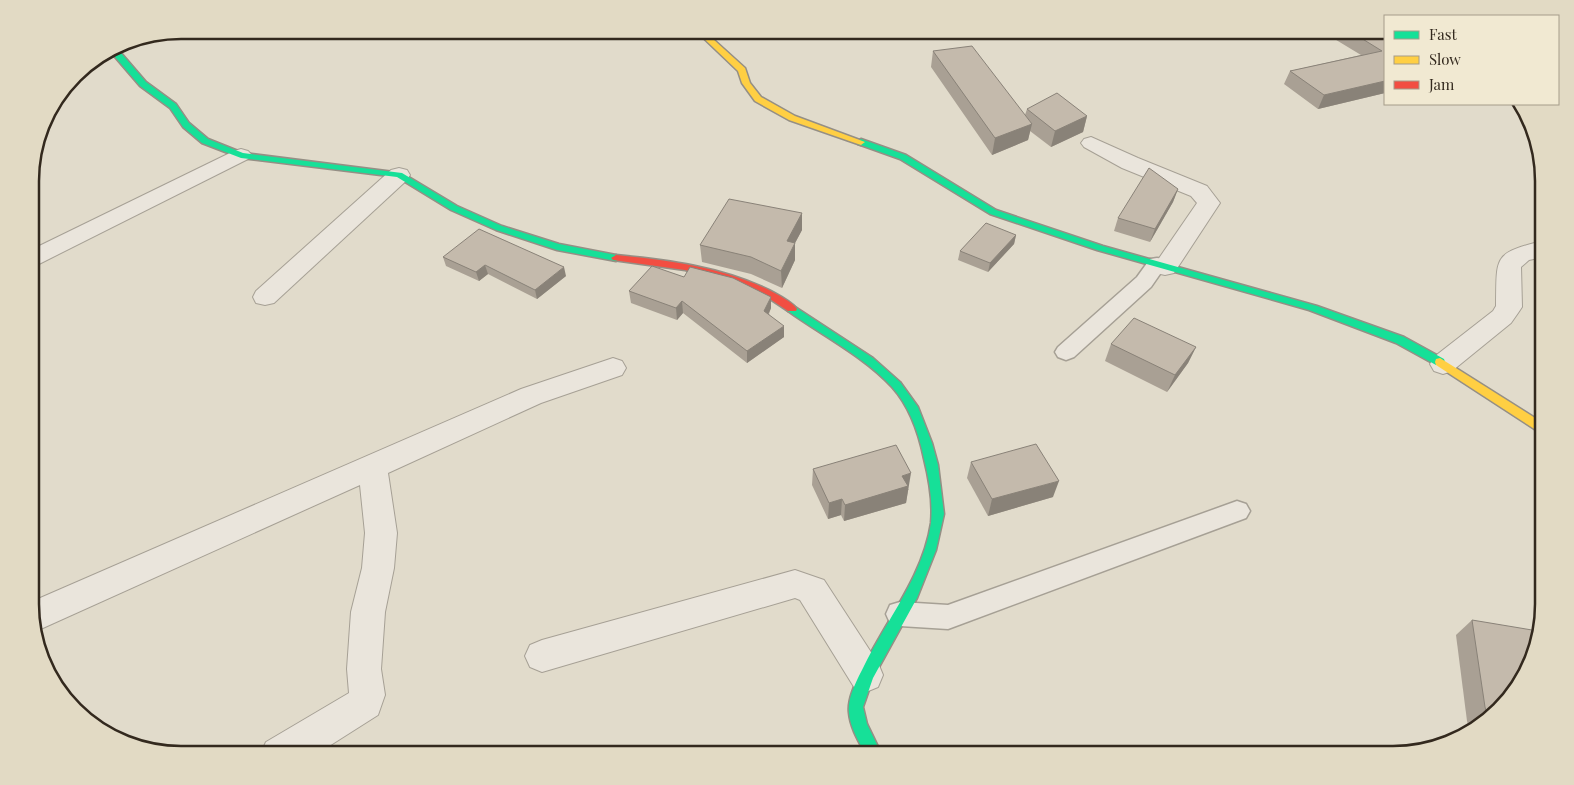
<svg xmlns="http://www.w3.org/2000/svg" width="1574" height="785" viewBox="0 0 1574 785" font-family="'Playfair Display',serif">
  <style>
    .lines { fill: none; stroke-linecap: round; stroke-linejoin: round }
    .lane-casing { stroke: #a6a095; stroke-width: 3 }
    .street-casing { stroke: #a6a095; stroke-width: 2 }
    .fast-casing { stroke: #958f85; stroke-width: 3 }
    .slow-casing { stroke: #958f85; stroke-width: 3 }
    .jam-casing { stroke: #958f85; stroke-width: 3 }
    .lane { fill: #eae5dc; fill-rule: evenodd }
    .street { fill: #eae5dc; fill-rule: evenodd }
    .fast { fill: #16e098; fill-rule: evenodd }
    .slow { fill: #ffcf43; fill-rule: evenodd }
    .jam { fill: #f24e42; fill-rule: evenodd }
    .wall { fill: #a9a094 }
    .shaded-wall { fill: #898278 }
    .building { fill: #c4baac; stroke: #898278 }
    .rim { fill: none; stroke: #33291e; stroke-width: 2.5 }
  </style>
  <rect width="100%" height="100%" fill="#e1dbcb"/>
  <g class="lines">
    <defs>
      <g id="lane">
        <polygon points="1157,258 1164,259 1167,264 1151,287 1074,357 1066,360 1058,357 1055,352 1058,347 1137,277 1150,259"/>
        <polygon points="1237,501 1246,504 1250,511 1246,518 948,629 900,626 890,623 886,614 890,605 900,602 948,605"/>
      </g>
      <g id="street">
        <polygon points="1091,137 1138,158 1207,186 1220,203 1174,273 1165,275 1156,273 1153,267 1197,203 1191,196 1122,168 1084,147 1081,143 1084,139"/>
        <polygon points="241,149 248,151 252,155 248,159 39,264 31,267 31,250 234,151"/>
        <polygon points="399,168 407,170 410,175 407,180 274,303 265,305 256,303 253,297 256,291 391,170"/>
        <path d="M1543,241V257L1529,260L1521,267L1522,307L1518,313L1511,323L1452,371L1443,374L1434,371L1430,364L1434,357L1493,311L1496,306C1497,257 1492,253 1543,241Z"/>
        <polygon points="613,358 622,361 626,368 622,375 541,403 388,473 397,533 394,568 385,612 381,669 385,695 378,715 315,755 260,755 266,742 349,693 347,669 351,612 362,568 365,533 360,485 34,632 31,625 31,602 521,389"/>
        <polygon points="795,570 824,580 878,663 883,675 878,687 866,692 854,687 800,600 795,598 542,672 530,667 525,656 530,645 542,640"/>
      </g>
      <g id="fast">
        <polygon points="115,46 146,82 176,104 189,123 208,139 243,153 402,173 457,206 502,226 559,244 616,255 621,258 616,261 557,250 496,230 451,210 397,177 241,158 202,143 183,127 170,108 140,86 109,50"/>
        <polygon points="861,139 906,155 996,210 1103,246 1317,306 1404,337 1444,359 1445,362 1444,365 1436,365 1396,343 1309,310 1097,250 990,214 900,159 858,144 857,142"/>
        <path d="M792,305L873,358L900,382L918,407L932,443L938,465L944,514L936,550L917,598L873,678L863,707L867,724L882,755H866C859,742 850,727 849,713C847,698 857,680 864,666C887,619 923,576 931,523C933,502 929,479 924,459C919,434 910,407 892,387C863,356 823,336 788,311L787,309L788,307Z"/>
      </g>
      <g id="slow">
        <polygon points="695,30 703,30 745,68 750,83 761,97 795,116 865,142 861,145 858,144 789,120 755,101 742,83 738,71"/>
        <polygon points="1440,358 1543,423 1544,433 1539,432 1436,365 1435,362 1436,359"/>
      </g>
      <path id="jam" d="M616,255C668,260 721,267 769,290C778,295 791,301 797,309L796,311H788L770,299L727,281L685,270L613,260L611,258Z"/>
    </defs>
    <use href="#lane" class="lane-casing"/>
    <use href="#street" class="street-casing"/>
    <use href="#fast" class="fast-casing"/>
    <use href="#slow" class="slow-casing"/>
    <use href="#jam" class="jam-casing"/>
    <use href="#lane" class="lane"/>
    <use href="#street" class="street"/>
    <use href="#fast" class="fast"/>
    <use href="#slow" class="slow"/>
    <use href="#jam" class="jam"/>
  </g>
  <g class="wall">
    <polygon points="1277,30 1385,30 1385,93 1318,109 1284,84 1290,71 1361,55 1323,32 1279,40"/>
    <polygon points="933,51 1025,115 1027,109 1087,116 1083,132 1051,147 1030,131 1028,140 992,155 931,67"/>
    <polygon points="1178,189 1173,202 1150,242 1114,231 1118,218"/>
    <polygon points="802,213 802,230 795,243 795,260 782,288 751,274 702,262 700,245"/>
    <polygon points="1016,235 1014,244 988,272 958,260 960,251"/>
    <polygon points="443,257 566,276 537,299 488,274 479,281 446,266"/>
    <polygon points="684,277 771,297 771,308 769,314 784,337 747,363 683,313 677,320 631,303 629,291"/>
    <polygon points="1111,344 1196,347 1188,363 1167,392 1105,361"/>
    <polygon points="971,462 1053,497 988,516 967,478"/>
    <polygon points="813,469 909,489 908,490 906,503 844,521 841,515 828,519 812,485"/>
    <polygon points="1472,620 1529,671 1477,730 1470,732 1467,721 1456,635"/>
  </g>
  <g class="shaded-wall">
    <polygon points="1284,30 1324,30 1323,32 1279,40"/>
    <polygon points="1385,81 1385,93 1318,109 1324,95"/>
    <polygon points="1087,116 1083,132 1051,147 1055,131"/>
    <polygon points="1032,124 1028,140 992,155 995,138"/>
    <polygon points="1178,189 1173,202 1150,242 1155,229"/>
    <polygon points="802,213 802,230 787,258 787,241"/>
    <polygon points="1016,235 1014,244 988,272 990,263"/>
    <polygon points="795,243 795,260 782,288 781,271"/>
    <polygon points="485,265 488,274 479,281 476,272"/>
    <polygon points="564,267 566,276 537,299 535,290"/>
    <polygon points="771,297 771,308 764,323 764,311"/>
    <polygon points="682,301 683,313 677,320 676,308"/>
    <polygon points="784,326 784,337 747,363 747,351"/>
    <polygon points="1196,347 1188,363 1167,392 1175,375"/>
    <polygon points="911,473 906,503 844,521 845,505 902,476"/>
    <polygon points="1059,481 1053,497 988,516 992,499"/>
    <polygon points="842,499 841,515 828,519 829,503"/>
  </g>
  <g class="building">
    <polygon points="1348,30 1385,30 1385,81 1324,95 1290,71 1382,51"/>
    <polygon points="972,46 1032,124 995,138 933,51"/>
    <polygon points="1057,93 1087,116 1055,131 1027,109"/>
    <polygon points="1149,168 1178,189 1155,229 1118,218"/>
    <polygon points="729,199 802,213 787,241 795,243 781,271 751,257 700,245"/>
    <polygon points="986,223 1016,235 990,263 960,251"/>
    <polygon points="479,229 564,267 535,290 485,265 476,272 443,257"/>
    <polygon points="652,266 684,277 690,267 733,278 771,297 764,311 784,326 747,351 682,301 676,308 629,291"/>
    <polygon points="1134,318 1196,347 1175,375 1111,344"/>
    <polygon points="1036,444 1059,481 992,499 971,462"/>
    <polygon points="896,445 911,473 902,476 908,486 845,505 842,499 829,503 813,469"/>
    <polygon points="1472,620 1538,631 1529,671 1488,718 1485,707"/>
  </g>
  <path d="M0 0H1574V785H0ZM181 39H1393A142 142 0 0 1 1535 181V604A142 142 0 0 1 1393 746H181A142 142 0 0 1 39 604V181A142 142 0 0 1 181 39Z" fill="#e2dac4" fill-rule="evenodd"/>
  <path class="rim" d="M181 39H1393A142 142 0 0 1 1535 181V604A142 142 0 0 1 1393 746H181A142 142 0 0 1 39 604V181A142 142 0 0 1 181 39Z"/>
  <rect x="1384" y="15" width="175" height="90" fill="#f1e9d2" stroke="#a59c8a"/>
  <rect x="1394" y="31" width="25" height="8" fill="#16e098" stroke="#a59c8a"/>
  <text x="1429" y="40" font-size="15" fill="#33291e">Fast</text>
  <rect x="1394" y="56" width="25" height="8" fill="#ffcf43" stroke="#a59c8a"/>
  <text x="1429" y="65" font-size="15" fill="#33291e">Slow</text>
  <rect x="1394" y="81" width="25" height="8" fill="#f24e42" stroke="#a59c8a"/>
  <text x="1429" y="90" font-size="15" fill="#33291e">Jam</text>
</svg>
